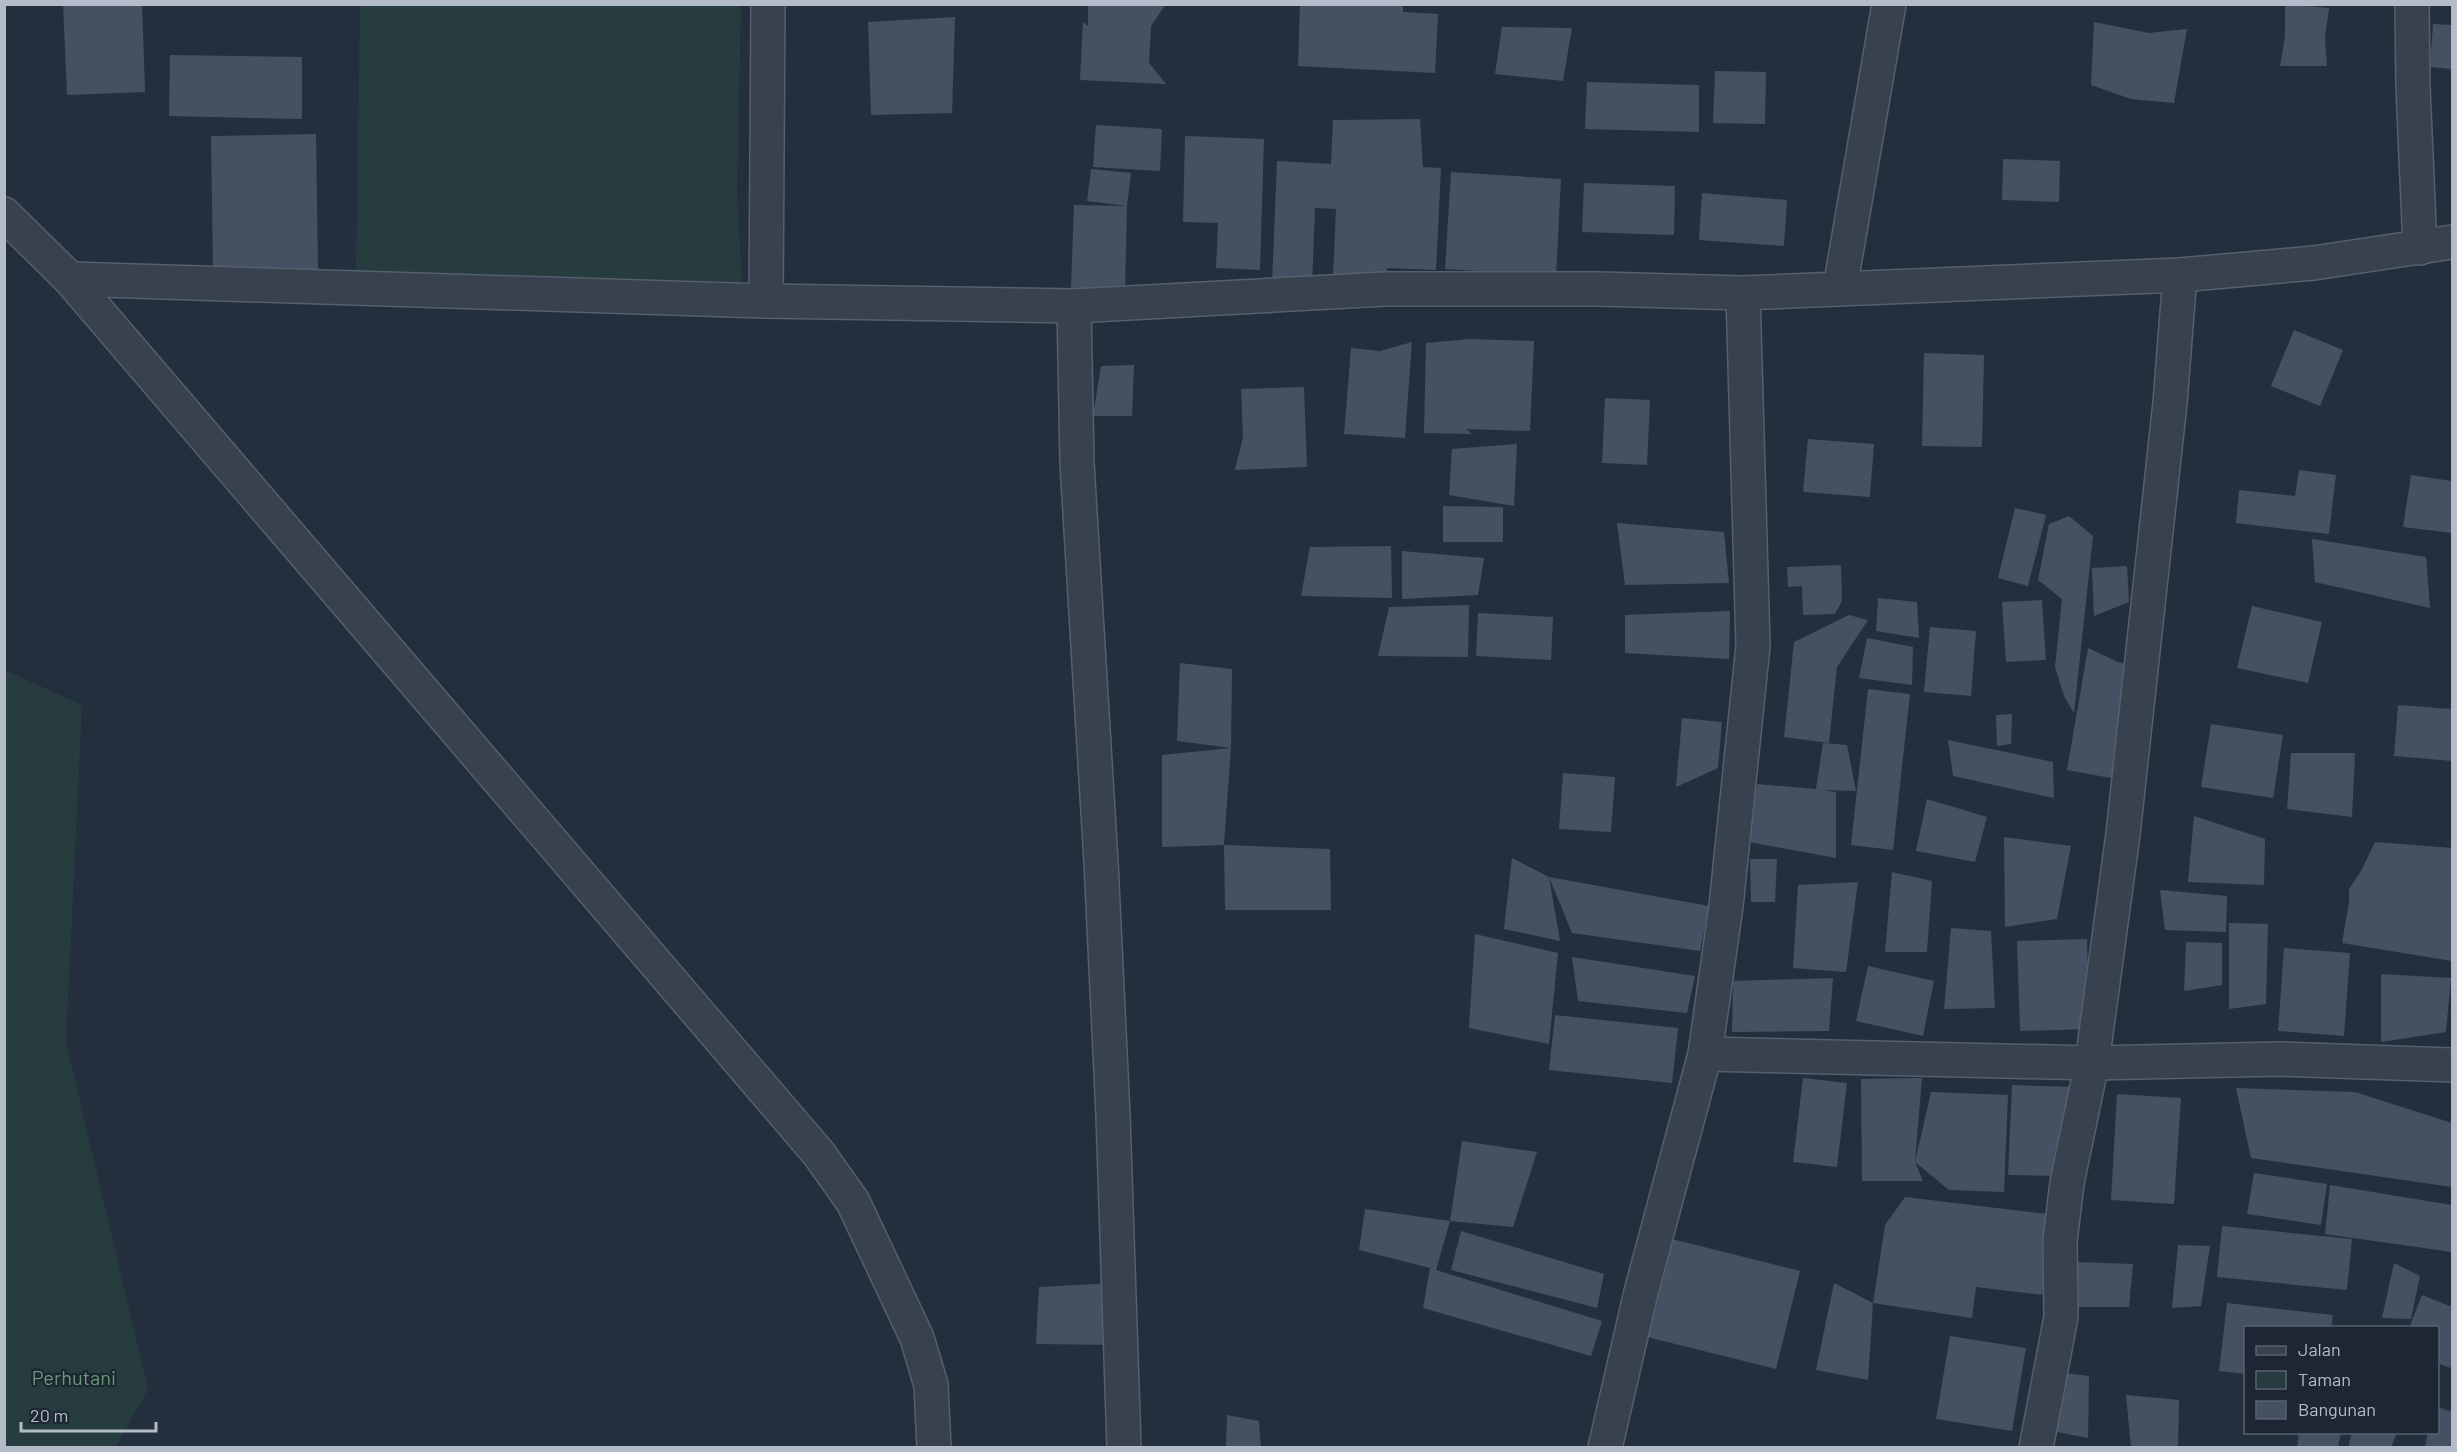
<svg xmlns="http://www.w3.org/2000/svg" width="2457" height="1452" viewBox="0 0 2457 1452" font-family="Barlow,sans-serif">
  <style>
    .green { fill: #263c3f }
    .building { fill: #455162 }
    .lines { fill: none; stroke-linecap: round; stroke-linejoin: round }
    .minor-casing { stroke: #565f6c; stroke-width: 36 }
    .minor { stroke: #38414e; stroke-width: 33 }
    .labels { text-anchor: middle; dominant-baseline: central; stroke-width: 4.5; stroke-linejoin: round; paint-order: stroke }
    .park-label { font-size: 20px; fill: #6b9a76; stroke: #1d2633 }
  </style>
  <rect width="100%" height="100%" fill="#242f3e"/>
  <g class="green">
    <polygon points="360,5 741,5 737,191 742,282 356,271"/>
    <polygon points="5,670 82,705 66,1042 148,1389 116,1447 5,1447"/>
  </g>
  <g class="building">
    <polygon points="63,4 142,4 145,92 67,95"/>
    <polygon points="1088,4 1166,4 1151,26 1149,63 1166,84 1080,80 1083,22 1088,26"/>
    <polygon points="1300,4 1403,4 1403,12 1438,14 1435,73 1298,66"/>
    <polygon points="2285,4 2329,8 2325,37 2327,66 2280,66 2285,37"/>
    <polygon points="955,17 952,113 871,115 868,22"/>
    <polygon points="2094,22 2149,33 2187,29 2174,103 2131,99 2091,85"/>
    <polygon points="2433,24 2452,25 2452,69 2430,67"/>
    <polygon points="1502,27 1572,28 1563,81 1495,74"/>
    <polygon points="170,55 302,57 302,119 169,116"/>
    <polygon points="1715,71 1766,72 1765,124 1713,123"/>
    <polygon points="1587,82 1699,85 1699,132 1585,129"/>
    <polygon points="1420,119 1423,167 1441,168 1436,270 1387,268 1387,280 1333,277 1336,209 1315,208 1312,286 1272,284 1277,161 1331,164 1333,120"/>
    <polygon points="1096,125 1162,129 1160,171 1093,167"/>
    <polygon points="316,134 318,269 213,270 211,136"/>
    <polygon points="1185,136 1264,139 1260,270 1216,268 1218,223 1183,222"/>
    <polygon points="2003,159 2060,161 2059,202 2002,200"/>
    <polygon points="1091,169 1131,173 1127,206 1125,291 1071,289 1074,205 1127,206 1087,201"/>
    <polygon points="1451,172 1561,179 1556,276 1445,269"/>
    <polygon points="1584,183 1675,186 1674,235 1582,232"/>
    <polygon points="1702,193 1787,200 1784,246 1699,240"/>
    <polygon points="2294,330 2343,350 2320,406 2271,386"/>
    <polygon points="1469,339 1534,341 1530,431 1466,429 1472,434 1424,433 1426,343"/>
    <polygon points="1412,342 1405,438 1344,434 1351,348 1380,351"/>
    <polygon points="1924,353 1984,355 1982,447 1922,446"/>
    <polygon points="1134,365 1132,416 1093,416 1101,366"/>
    <polygon points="1304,387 1307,467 1235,470 1243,437 1241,389"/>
    <polygon points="1605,398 1650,400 1647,465 1602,463"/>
    <polygon points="1808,439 1874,444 1870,497 1803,492"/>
    <polygon points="1517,444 1514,506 1449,495 1452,449"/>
    <polygon points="2299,470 2336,475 2329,534 2236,523 2239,490 2295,496"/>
    <polygon points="2411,475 2452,481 2452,533 2403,527"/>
    <polygon points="1443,506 1503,507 1503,542 1443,542"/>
    <polygon points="2015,508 2046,515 2028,586 1998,578"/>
    <polygon points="2069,516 2093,536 2074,713 2064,696 2055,667 2062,599 2038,580 2049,524"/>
    <polygon points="1617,523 1724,532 1729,583 1625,585"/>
    <polygon points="2312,539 2426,557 2430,608 2315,582"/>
    <polygon points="1391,546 1392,598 1301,596 1310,547"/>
    <polygon points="1402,551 1484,558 1478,595 1402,599"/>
    <polygon points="1841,565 1842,601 1835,614 1803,615 1802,586 1788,587 1787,567"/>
    <polygon points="2127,566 2129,602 2094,616 2092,568"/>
    <polygon points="1878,598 1917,602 1919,638 1876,631"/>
    <polygon points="2042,600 2046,660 2006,662 2002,602"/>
    <polygon points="1469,605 1468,657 1378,656 1389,607"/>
    <polygon points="2252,606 2322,622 2308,683 2237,668"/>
    <polygon points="1730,611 1729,659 1625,653 1625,615"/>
    <polygon points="1478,613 1553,617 1551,660 1476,656"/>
    <polygon points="1849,615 1868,620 1837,667 1829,743 1784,737 1794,642"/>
    <polygon points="1930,627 1976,631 1971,696 1924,692"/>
    <polygon points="1867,638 1913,647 1912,685 1859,678"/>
    <polygon points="2088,648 2118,662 2135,665 2116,779 2067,770"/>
    <polygon points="1180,663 1232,669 1231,748 1177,741"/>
    <polygon points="1868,689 1910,694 1893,850 1851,845"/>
    <polygon points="2398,705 2452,709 2452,761 2394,756"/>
    <polygon points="2012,714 2011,744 1997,746 1996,715"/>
    <polygon points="1682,718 1722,722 1718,768 1676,787"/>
    <polygon points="2211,724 2283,735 2273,798 2201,787"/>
    <polygon points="1948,740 2053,762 2054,798 1953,776"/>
    <polygon points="1823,743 1847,745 1856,791 1821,790 1836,792 1836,858 1749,842 1757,784 1816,789"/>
    <polygon points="1231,748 1224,845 1330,849 1331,910 1225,910 1224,845 1162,847 1162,755"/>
    <polygon points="2291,753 2355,753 2352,817 2287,809"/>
    <polygon points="1563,773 1615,777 1611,832 1559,829"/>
    <polygon points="1927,799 1987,817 1975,862 1916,851"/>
    <polygon points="2194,816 2265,839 2264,885 2188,882"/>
    <polygon points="2004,837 2071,846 2057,919 2005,927"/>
    <polygon points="2375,842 2452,848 2452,961 2342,943 2349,902 2349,889 2361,871"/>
    <polygon points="1512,858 1549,877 1709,906 1700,951 1572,933 1549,877 1560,941 1504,929"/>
    <polygon points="1750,859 1777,859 1775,902 1751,902"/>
    <polygon points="1892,872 1932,881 1927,952 1885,952"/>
    <polygon points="1858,882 1846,972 1793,968 1798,885"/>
    <polygon points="2160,890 2227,896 2226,932 2165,930"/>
    <polygon points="2229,923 2268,924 2266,1004 2229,1009"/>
    <polygon points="1951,928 1991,931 1995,1008 1944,1009"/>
    <polygon points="1475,934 1558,953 1549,1044 1469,1028"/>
    <polygon points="2087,939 2090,1029 2020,1031 2017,941"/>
    <polygon points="2186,942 2222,943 2222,985 2184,991"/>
    <polygon points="2284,948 2350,953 2344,1036 2278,1031"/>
    <polygon points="1572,957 1695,976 1687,1013 1578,1001"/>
    <polygon points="1868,966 1934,981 1923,1036 1856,1021"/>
    <polygon points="2381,974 2451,978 2446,1032 2381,1042"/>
    <polygon points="1833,978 1829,1031 1732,1032 1733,981"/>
    <polygon points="1555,1015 1678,1028 1672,1083 1549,1070"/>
    <polygon points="1803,1078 1847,1083 1837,1167 1793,1162"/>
    <polygon points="1922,1078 1915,1162 1931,1092 2008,1095 2004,1192 1949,1190 1915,1162 1923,1181 1862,1181 1861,1079"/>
    <polygon points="2012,1085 2074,1087 2066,1176 2008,1175"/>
    <polygon points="2236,1088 2355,1092 2452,1123 2452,1187 2251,1158"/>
    <polygon points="2117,1094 2181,1098 2174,1204 2111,1200"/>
    <polygon points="1462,1141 1537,1152 1513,1227 1450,1221"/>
    <polygon points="2254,1173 2327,1184 2321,1225 2247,1214"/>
    <polygon points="2330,1185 2452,1205 2452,1252 2325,1234"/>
    <polygon points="1905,1197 2056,1215 2042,1295 1976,1287 1972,1318 1873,1303 1868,1380 1816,1370 1834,1283 1873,1303 1885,1225"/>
    <polygon points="1365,1209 1450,1221 1436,1270 1602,1321 1591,1356 1423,1308 1430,1268 1359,1250"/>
    <polygon points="2222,1226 2352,1239 2347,1290 2217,1277"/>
    <polygon points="1461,1231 1604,1274 1597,1308 1451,1270"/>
    <polygon points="1672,1239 1800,1271 1776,1369 1647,1337"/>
    <polygon points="2178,1245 2210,1246 2201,1306 2172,1308"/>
    <polygon points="2075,1262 2133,1264 2129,1307 2076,1307"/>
    <polygon points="2394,1263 2420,1276 2411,1319 2382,1318"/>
    <polygon points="1114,1283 1116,1345 1036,1344 1039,1287"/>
    <polygon points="2422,1295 2452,1307 2452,1361 2450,1368 2438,1363 2438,1328 2409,1328"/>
    <polygon points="2227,1303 2333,1315 2331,1328 2246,1328 2246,1374 2219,1371"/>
    <polygon points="1950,1336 2026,1348 2012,1431 1936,1419"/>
    <polygon points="2056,1372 2089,1376 2088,1438 2052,1431"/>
    <polygon points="2126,1395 2179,1400 2178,1448 2131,1448"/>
    <polygon points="2438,1407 2452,1412 2452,1448 2425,1446 2428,1432 2438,1432"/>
    <polygon points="1227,1415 1259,1421 1261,1448 1226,1448"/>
    <polygon points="2299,1432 2341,1432 2338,1448 2297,1448"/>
    <polygon points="2352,1432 2397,1432 2391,1448 2348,1448"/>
  </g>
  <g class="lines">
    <defs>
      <g id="minor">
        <polyline points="2412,4 2413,87 2420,248"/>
        <polyline points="4,214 70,279 819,1154 853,1202 917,1338 931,1385 934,1448"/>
        <polyline points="70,279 766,301 1074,306 1385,289 1599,289 1743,293 2180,275 2314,263 2452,242"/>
        <polyline points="1840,288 1889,4"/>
        <polyline points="766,301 768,4"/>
        <polyline points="1074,306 1077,463 1101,862 1113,1115 1124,1448"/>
        <polyline points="1705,1054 2092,1063 2280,1059 2452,1065"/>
        <polyline points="1605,1448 1641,1292 1705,1054 1726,906 1753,646 1743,293"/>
        <polyline points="2036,1448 2061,1317 2060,1241 2067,1183 2092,1063 2123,834 2170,403 2180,275"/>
      </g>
    </defs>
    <use href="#minor" class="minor-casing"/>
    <use href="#minor" class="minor"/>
  </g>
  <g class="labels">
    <g class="park-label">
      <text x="74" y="1377">Perhutani</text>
    </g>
  </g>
  <rect width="2457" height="1452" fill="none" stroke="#b4bcc9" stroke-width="12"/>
  <rect x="2244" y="1326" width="195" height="108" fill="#1d2633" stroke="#59626f" stroke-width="1.5"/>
  <rect x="2256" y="1346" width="30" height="9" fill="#38414e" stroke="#59626f" stroke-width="1.5"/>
  <text x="2298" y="1356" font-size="18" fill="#b4bcc9">Jalan</text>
  <rect x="2256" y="1371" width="30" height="18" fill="#263c3f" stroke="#59626f" stroke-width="1.5"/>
  <text x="2298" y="1386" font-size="18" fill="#b4bcc9">Taman</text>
  <rect x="2256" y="1401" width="30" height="18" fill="#455162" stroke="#59626f" stroke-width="1.5"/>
  <text x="2298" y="1416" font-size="18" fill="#b4bcc9">Bangunan</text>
  <path d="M21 1422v9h135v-9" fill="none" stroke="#b4bcc9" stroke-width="3"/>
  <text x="30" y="1422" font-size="18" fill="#b4bcc9" stroke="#1d2633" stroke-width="4.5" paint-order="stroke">20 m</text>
</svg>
